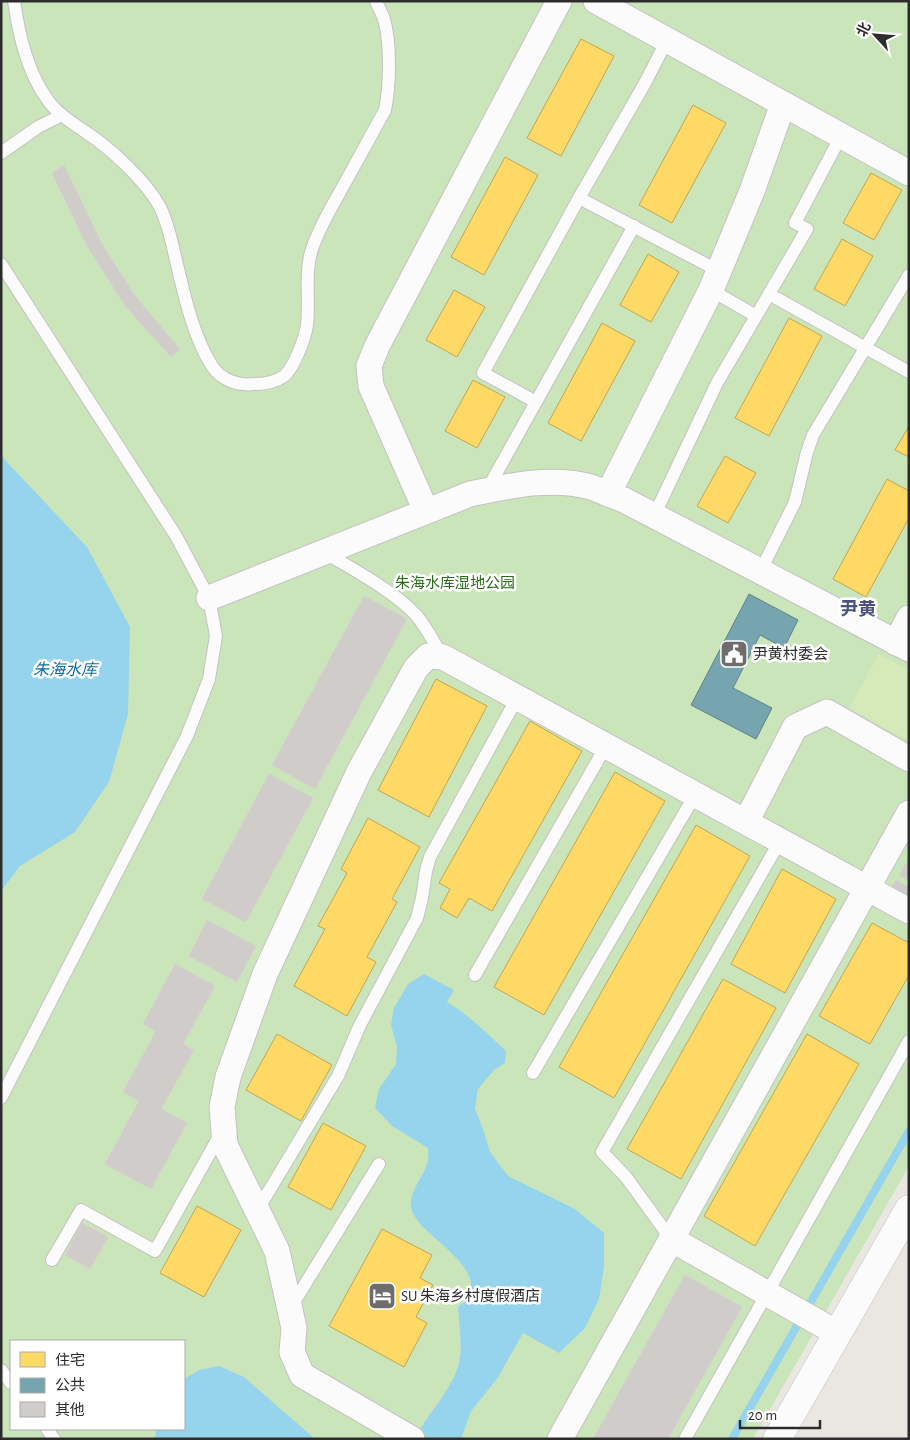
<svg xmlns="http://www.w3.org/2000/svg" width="910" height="1440" viewBox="0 0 910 1440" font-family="'Alegreya Sans','Noto Sans SC',sans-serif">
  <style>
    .green { fill: #cbe5ba; fill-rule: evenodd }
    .pitch { fill: #d6e9b8 }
    .water { fill: #95d4ec }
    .homes { fill: #ffd966; stroke: #c0a555 }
    .public { fill: #76a5af; stroke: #608188 }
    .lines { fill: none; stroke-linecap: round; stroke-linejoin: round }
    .stream { stroke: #95d4ec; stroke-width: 8 }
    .building { fill: #cfccc9; stroke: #d5d2ce }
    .service-casing { stroke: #c3c2c3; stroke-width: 14 }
    .minor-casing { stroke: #c3c2c3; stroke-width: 27 }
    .tertiary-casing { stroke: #c3c2c3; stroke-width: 29 }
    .service { stroke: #fcfbfb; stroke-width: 12 }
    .minor { stroke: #fcfbfb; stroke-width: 25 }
    .tertiary { stroke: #fcfbfb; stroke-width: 28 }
    .labels { text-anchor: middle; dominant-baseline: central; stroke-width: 5; stroke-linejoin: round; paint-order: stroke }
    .park-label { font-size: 15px; fill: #296b19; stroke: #fff }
    .poi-label { font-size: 15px; fill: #2c2c2c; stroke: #fff; text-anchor: start }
    .water-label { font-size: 16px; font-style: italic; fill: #0b6ba0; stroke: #fff }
    .quarter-label { font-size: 18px; font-weight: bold; fill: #4b537e; stroke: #fff }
  </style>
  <rect width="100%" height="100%" fill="#eae6e2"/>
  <path class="green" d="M1,1H909V1166L753,1439H1ZM11,1341H184V1429H11Z"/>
  <polygon class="pitch" points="879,654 909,670 909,741 849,708"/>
  <g class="water">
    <polygon points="1,454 5,460 87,547 130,627 128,714 109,782 75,832 20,866 1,891"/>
    <path d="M424,974L454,990L447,1002C469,1015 487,1033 506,1051L505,1063L494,1070L478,1089L477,1095L475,1109L483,1129L490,1152L508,1176L575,1209L604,1233V1266L599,1299L585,1328L559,1353L523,1333L497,1379L471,1411L461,1439H414C427,1414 456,1386 460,1358C462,1341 459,1324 458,1307C461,1304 467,1301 469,1296C484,1262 414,1233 411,1207C409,1190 425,1176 428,1160C429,1157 428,1152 428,1148L392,1126L375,1108L379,1089L396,1064L397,1047L391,1025L394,1008L408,984Z"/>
    <polygon points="219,1366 244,1377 315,1439 155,1439 156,1429 184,1429 184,1379 199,1370"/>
  </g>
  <g class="homes">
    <polygon points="581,39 614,56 561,156 527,138"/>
    <polygon points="693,105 726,123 672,223 639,205"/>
    <polygon points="505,157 538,175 484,275 451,257"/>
    <polygon points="871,173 902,190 874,240 843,223"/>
    <polygon points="842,239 873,256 845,306 814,289"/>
    <polygon points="648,254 679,272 651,322 620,305"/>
    <polygon points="454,290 485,307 457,357 426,340"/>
    <polygon points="789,318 822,336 769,436 735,418"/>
    <polygon points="602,323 635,341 581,441 548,423"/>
    <polygon points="473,380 505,397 477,448 445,431"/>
    <polygon points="909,426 909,457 895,450"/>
    <polygon points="725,456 756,473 728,523 697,506"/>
    <polygon points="887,479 909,491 909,518 866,597 833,579"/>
    <polygon points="436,679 487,706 429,817 378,790"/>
    <polygon points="530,721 582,751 492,911 469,898 457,918 440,908 450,889 439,883"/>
    <polygon points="615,772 665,801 544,1015 494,987"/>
    <polygon points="368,818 420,847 392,899 397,902 367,957 376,962 347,1016 294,986 325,929 318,926 347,873 341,869"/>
    <polygon points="696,825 750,856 614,1098 559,1067"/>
    <polygon points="782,869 836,899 785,993 731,964"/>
    <polygon points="872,923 909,943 909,975 870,1044 819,1016"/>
    <polygon points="723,979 776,1008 681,1179 627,1149"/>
    <polygon points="277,1034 332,1065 301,1121 246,1090"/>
    <polygon points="807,1034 859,1064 755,1246 704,1216"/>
    <polygon points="323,1123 366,1146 331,1210 288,1187"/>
    <polygon points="197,1206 241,1230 204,1297 160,1273"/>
    <polygon points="382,1229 432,1255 420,1278 433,1285 416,1317 427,1323 404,1367 329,1326"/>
  </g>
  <polygon class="public" points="749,594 798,620 784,648 760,635 733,688 772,708 756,739 691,705"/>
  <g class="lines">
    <polyline class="stream" points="732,1439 909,1131"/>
  </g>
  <g class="building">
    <polygon points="64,165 101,242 135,296 180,349 171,357 126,307 88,248 52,173"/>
    <polygon points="364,596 407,619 315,789 272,765"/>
    <polygon points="269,774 313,798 246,922 202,899"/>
    <polygon points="909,858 909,881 899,875"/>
    <polygon points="896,880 909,887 909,903 889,892"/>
    <polygon points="207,920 256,946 237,982 189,956"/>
    <polygon points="175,964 215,986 183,1044 194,1050 161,1109 187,1123 151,1189 105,1164 139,1101 123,1092 156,1031 143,1024"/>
    <polygon points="82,1223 108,1237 90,1269 65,1255"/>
    <polygon points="685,1275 742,1307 668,1439 593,1439"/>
  </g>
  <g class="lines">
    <defs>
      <g id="service">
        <path d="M14,1C19,35 27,71 47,99C57,114 73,123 87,133C111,149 146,181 160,207C168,223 171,239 175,256C183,290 193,337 212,366C221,380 238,386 254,384C263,384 276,382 284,376C294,368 305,338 307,325C310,299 304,274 312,249C320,225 334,203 346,181C359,157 372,134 385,110C390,85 391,44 384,19C382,13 378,7 376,1"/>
        <polyline points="1,153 38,127 62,115"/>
        <polyline points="579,198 719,271"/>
        <polyline points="1,264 176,536 209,598 216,636 209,679 187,736 1,1098"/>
        <polyline points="711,290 756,316"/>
        <polyline points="769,294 909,372"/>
        <polyline points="536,402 483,373 579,198 645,83 667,40"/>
        <polyline points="487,490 634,226"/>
        <polyline points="654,516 717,383 807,229 795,223 841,136"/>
        <path d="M324,552C352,569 394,591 416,615C427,628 434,643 443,657"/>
        <polyline points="760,572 795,502 807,452 813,435 909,275"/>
        <polyline points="475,975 606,746"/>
        <polyline points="533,1073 695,795"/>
        <polyline points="257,1211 338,1076 360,1025 417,918 422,898 426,871 430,857 517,698"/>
        <polyline points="671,1239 626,1177 602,1152 780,841"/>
        <polyline points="52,1260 81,1210 155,1251 221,1133"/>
        <polyline points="291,1307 379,1164"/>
        <polyline points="1,1370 11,1383"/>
        <polyline points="47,1429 54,1439"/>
        <polyline points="685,1439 909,1041"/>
      </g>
      <g id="minor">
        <polyline points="596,1 909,173"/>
        <polyline points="608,494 711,290 752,191 783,104"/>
        <polyline points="426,511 371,386 369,366 377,346 559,1"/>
        <path d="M209,598L470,494C508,486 552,476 591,487C602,491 613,496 624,500L909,649"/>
        <polyline points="896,643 909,618"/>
        <polyline points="746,822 795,727 827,712 909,759"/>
        <polyline points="671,1239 837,1333"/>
        <polyline points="412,1439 302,1375 292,1352 294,1328 277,1251 225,1145 222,1107 228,1077 265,974 359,772 416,668 428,656 443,657 909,911"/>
        <polyline points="560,1439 909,813"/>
      </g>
      <polyline id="tertiary" points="777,1439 909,1209"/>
    </defs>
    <use href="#service" class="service-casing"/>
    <use href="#minor" class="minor-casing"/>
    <use href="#tertiary" class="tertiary-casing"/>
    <use href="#service" class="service"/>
    <use href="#minor" class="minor"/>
    <use href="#tertiary" class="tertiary"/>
  </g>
  <defs>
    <symbol id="civic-square" viewBox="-11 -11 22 22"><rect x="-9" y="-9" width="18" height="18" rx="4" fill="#6e6d6c" stroke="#fff"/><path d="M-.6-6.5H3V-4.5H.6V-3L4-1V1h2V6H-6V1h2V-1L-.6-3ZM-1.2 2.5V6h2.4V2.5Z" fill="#fff"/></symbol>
    <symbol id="hotel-square" viewBox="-11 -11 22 22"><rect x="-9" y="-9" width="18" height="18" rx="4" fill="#6e6d6c" stroke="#fff"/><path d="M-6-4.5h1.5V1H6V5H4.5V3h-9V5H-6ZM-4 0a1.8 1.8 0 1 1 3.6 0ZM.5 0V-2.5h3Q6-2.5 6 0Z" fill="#fff"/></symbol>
  </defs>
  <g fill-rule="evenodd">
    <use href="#civic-square" x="718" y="638" width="32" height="32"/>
    <use href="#hotel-square" x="366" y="1280" width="32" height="32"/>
  </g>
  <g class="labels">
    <g class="park-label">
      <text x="455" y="583">朱海水库湿地公园</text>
    </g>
    <g class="poi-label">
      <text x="753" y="654">尹黄村委会</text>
      <text x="401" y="1296">SU 朱海乡村度假酒店</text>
    </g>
    <g class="water-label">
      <text x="65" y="670">朱海水库</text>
    </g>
    <g class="quarter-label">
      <text x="858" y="610">尹黄</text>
    </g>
  </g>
  <rect width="910" height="1440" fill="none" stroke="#2c2c2c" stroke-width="5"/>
  <rect x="10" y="1340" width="175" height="90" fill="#ffffff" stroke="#ababab"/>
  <rect x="20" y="1352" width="25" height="15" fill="#ffd966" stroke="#ababab"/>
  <text x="55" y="1365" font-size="15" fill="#2c2c2c">住宅</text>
  <rect x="20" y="1378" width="25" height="15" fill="#76a5af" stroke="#ababab"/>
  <text x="55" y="1390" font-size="15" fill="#2c2c2c">公共</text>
  <rect x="20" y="1402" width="25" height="15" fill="#cfccc9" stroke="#ababab"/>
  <text x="55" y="1415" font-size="15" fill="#2c2c2c">其他</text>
  <g transform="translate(875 35) rotate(296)" stroke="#ffffff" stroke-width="4" paint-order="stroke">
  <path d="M0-4L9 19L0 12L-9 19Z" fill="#2c2c2c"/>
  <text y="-8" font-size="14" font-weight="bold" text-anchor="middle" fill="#2c2c2c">北</text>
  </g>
  <path d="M740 1420v8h80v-8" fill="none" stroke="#2c2c2c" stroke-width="2.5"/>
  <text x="748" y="1420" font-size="15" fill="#2c2c2c" stroke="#ffffff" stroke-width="4" paint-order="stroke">20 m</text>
</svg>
